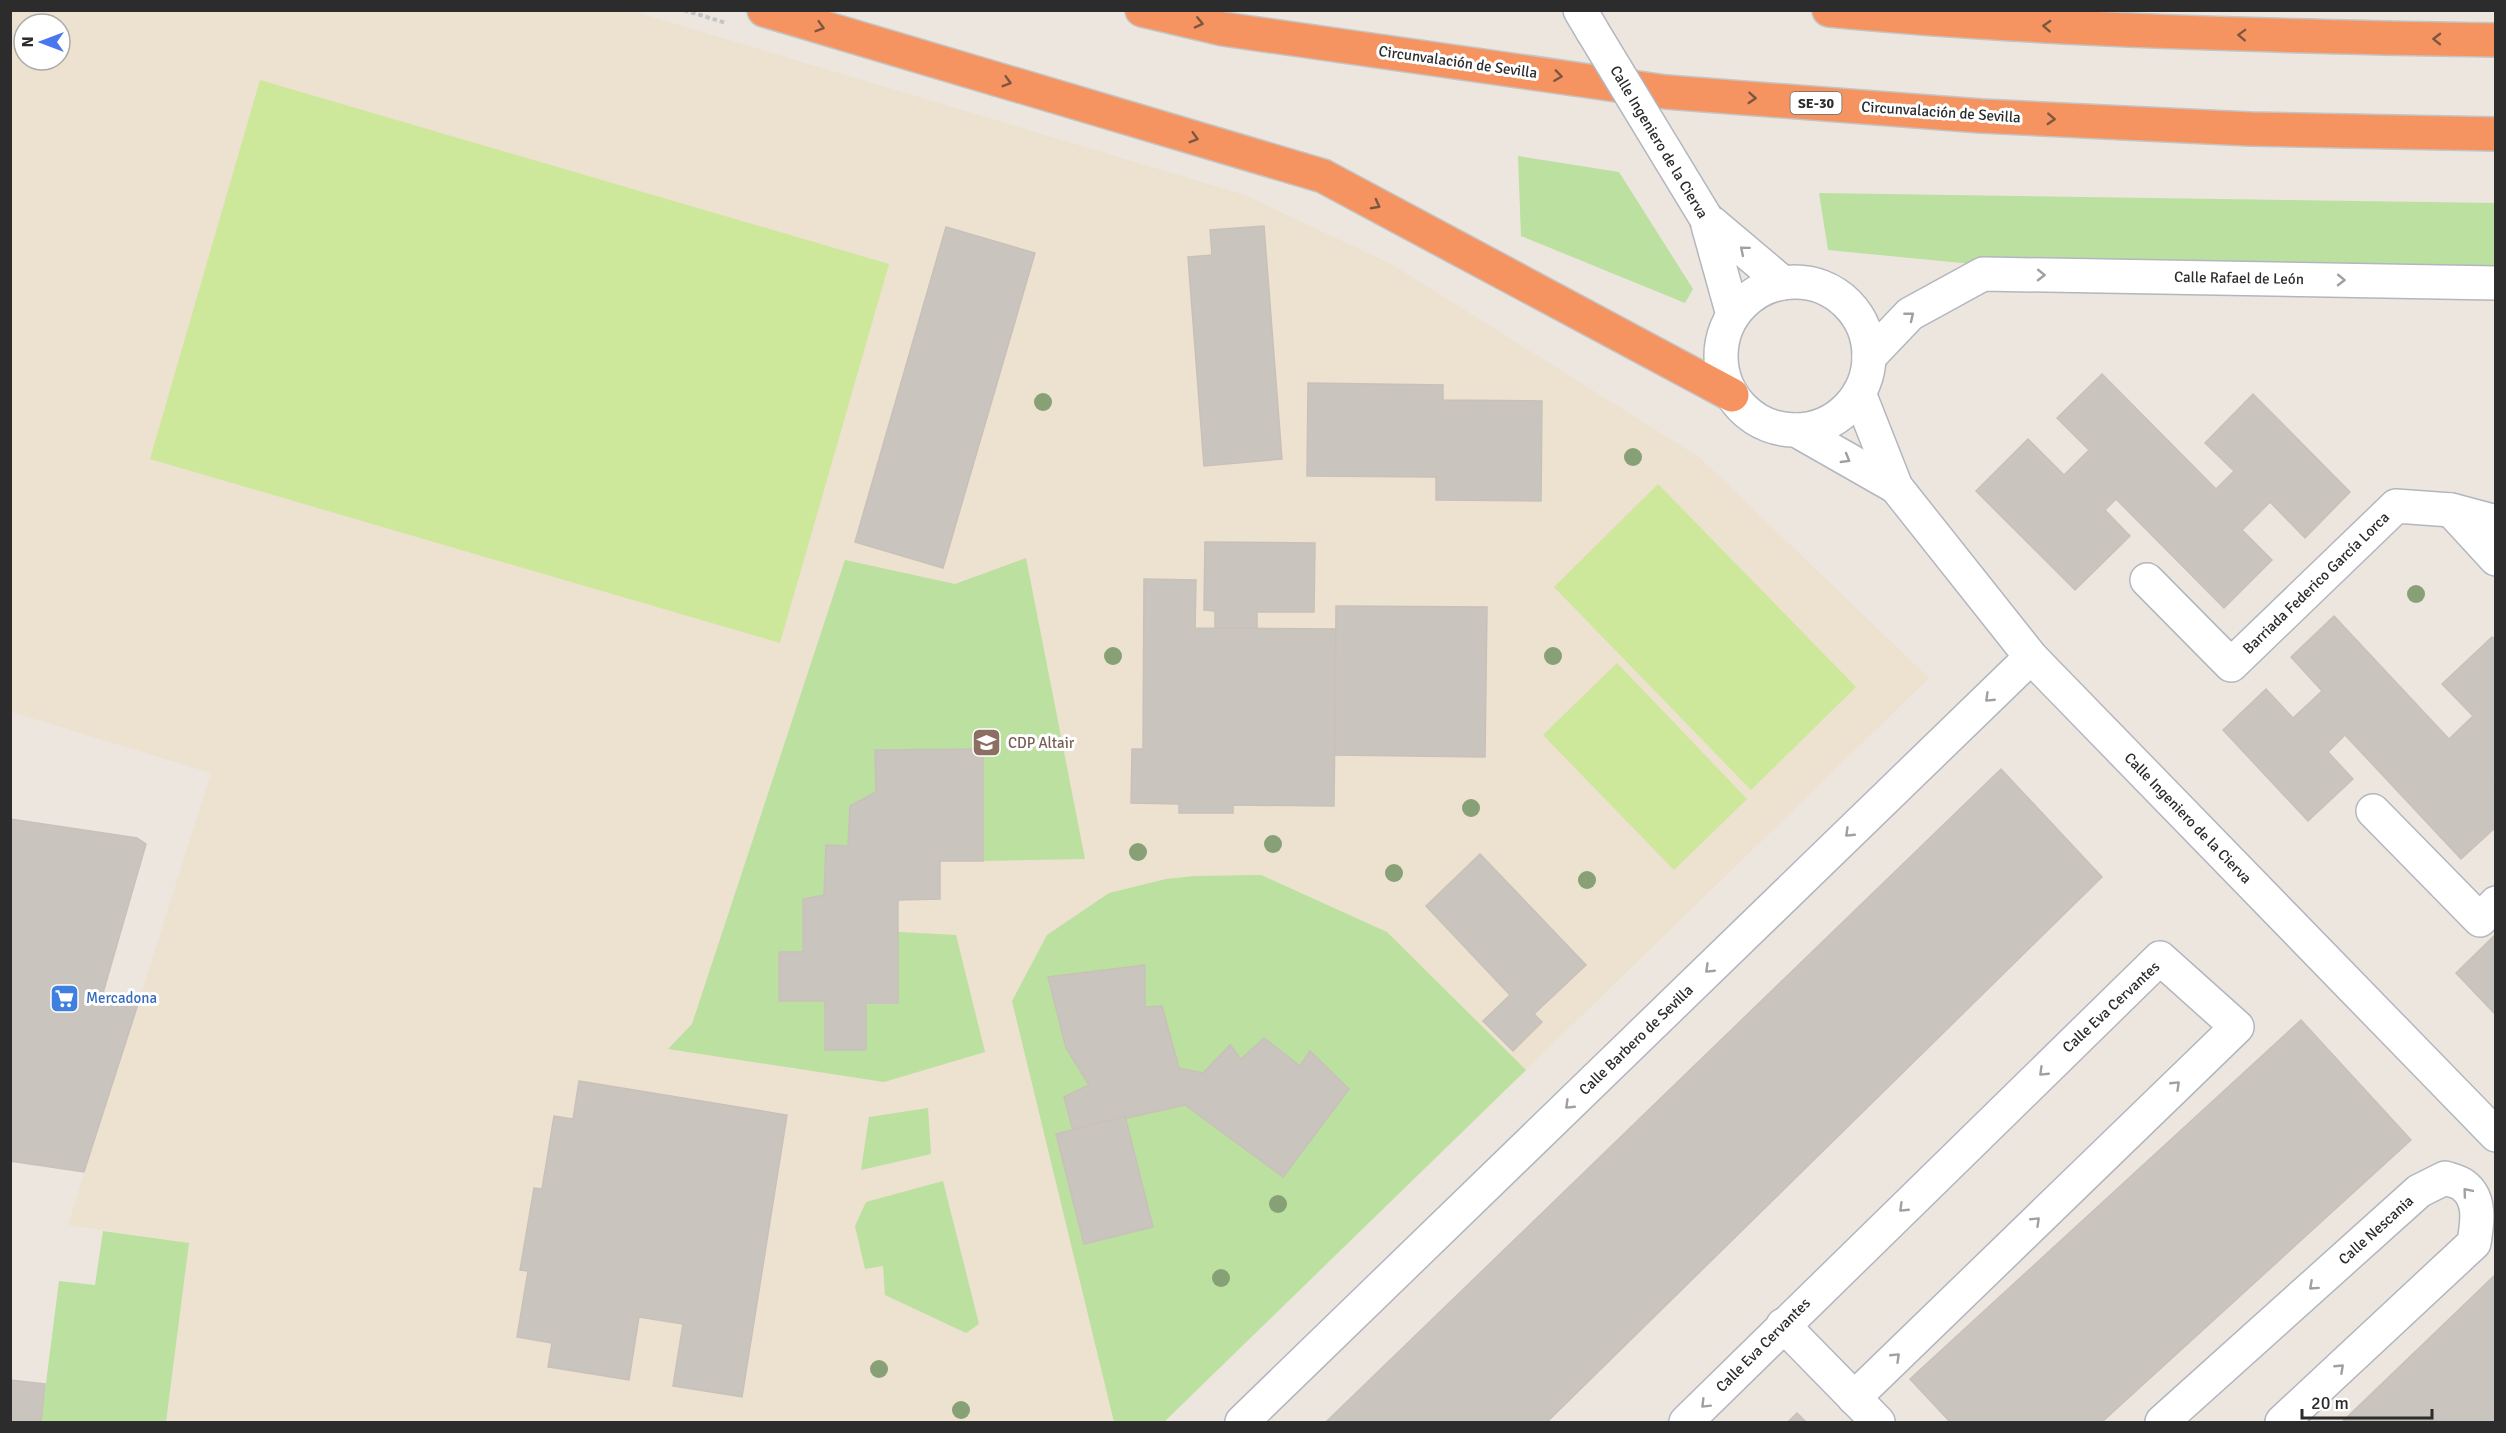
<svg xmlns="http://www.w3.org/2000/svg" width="2506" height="1433" viewBox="0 0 2506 1433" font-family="Signika,sans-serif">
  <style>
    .education { fill: #ede1d0; fill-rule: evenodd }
    .green { fill: #bbe09f }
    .pitch { fill: #cde79b }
    .building { fill: #c9c4be; stroke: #c8c1b9; stroke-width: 1.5 }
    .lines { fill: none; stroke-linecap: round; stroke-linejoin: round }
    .minor-casing { stroke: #b3b6bf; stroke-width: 36 }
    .secondary-casing { stroke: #b3b6bf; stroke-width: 36 }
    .motorway-casing { stroke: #c4c4c4; stroke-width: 36 }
    .path { stroke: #c4c4c4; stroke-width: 4; stroke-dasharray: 4.5 3; stroke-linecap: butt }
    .minor { stroke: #fff; stroke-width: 33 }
    .secondary { stroke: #fff; stroke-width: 33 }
    .motorway { stroke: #f69461; stroke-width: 33 }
    .secondary-bridge-casing { stroke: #b3b6bf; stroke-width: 36; stroke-linecap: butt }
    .secondary-bridge { stroke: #fff; stroke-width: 33 }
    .tree { fill: #87a075 }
    .oneway { stroke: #7d5641 }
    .oneway2 { stroke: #a0a0a0 }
    .labels { text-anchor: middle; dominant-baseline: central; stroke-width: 6; stroke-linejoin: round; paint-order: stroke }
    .shield { fill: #fff; stroke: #6b6b6b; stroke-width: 1.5 }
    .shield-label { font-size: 14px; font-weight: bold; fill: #2c2c2c }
    .street-label { font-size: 15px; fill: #2c2c2c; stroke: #fff }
    .education-label { font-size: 15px; fill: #785e54; stroke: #fff; text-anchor: start }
    .shop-label { font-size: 15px; fill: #366cbe; stroke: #fff; text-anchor: start }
  </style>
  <rect width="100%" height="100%" fill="#ede6df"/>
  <path class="education" d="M10,11H632L1245,195L1393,265L1699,457L1929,678L1164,1422H166L189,1243L68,1225L211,773L11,712ZM24,24H60V60H24Z"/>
  <g class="green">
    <polygon points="1518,156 1619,172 1693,289 1685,303 1521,236"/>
    <polygon points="1819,193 2495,203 2495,270 1972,264 1828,250"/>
    <polygon points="1026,558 1085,859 983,861 983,749 875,750 876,792 850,806 848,846 826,845 824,895 803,900 803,952 779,952 779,1001 825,1001 866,1050 866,1003 898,932 956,935 985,1052 884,1082 668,1049 692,1024 845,560 955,584"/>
    <polygon points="1261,875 1387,932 1526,1070 1164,1422 1114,1422 1012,1001 1047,935 1109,893 1166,879 1194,876"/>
    <polygon points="928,1108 931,1154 861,1170 869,1117"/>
    <polygon points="943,1181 979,1324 966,1333 885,1295 883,1266 865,1269 855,1226 866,1202"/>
    <polygon points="103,1231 189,1243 166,1422 41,1422 59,1281 95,1285"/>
  </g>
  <g class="pitch">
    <polygon points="260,80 889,264 780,643 150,459"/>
    <polygon points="1658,484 1856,687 1751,790 1554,587"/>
    <polygon points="1617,663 1747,799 1674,870 1543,735"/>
  </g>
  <g class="building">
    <polygon points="1264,226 1282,459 1204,466 1188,257 1212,255 1210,230"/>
    <polygon points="946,227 1035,253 943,568 855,542"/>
    <polygon points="2102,374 2216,489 2234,471 2205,443 2253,394 2350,492 2305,538 2270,502 2242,530 2272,560 2224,608 2116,499 2105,510 2130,536 2075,590 1976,491 2028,439 2064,475 2089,450 2057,418"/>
    <polygon points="1308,383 1443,385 1443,400 1542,401 1541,501 1436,500 1436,477 1307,476"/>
    <polygon points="1205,542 1315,543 1314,612 1257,612 1257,628 1215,628 1215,611 1204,610"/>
    <polygon points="1144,579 1196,580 1195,628 1336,629 1334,806 1233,805 1233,813 1179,813 1179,804 1131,803 1132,749 1143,749"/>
    <polygon points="1336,606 1487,607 1485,757 1335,755"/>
    <polygon points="2334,616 2449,739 2473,716 2442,684 2492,637 2496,640 2496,779 2492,782 2496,786 2496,827 2461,859 2345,735 2328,752 2353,779 2308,821 2223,730 2266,689 2293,718 2322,691 2291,657"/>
    <polygon points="983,749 983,861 940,861 940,899 898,900 898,1003 866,1003 866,1050 825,1050 825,1001 779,1001 779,952 803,952 803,899 824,895 826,845 848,846 850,806 876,792 875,750"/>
    <polygon points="2001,769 2102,877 1547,1422 1326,1422"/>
    <polygon points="10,819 137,838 146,844 103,993 138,1004 84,1172 10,1161"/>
    <polygon points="1480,854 1586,965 1534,1014 1542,1022 1513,1051 1483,1021 1510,995 1426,906"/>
    <polygon points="2496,934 2496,1015 2456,973"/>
    <polygon points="1145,965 1145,1007 1162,1006 1179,1068 1203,1073 1230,1045 1241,1059 1264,1038 1300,1066 1310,1051 1349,1089 1283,1177 1185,1105 1073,1130 1064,1097 1089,1085 1066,1048 1048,977"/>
    <polygon points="2301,1020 2411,1140 2102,1422 1950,1422 1910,1379"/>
    <polygon points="579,1081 787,1115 742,1397 673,1386 683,1324 639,1317 629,1380 548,1367 552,1343 517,1337 528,1271 520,1270 534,1188 542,1189 554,1116 573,1119"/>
    <polygon points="1125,1116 1153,1227 1084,1244 1056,1134"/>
    <polygon points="2496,1274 2496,1422 2342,1422"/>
    <polygon points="10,1380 45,1384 41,1422 10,1422"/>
    <polygon points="1797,1413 1806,1422 1788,1422"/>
  </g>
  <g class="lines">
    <defs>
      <g id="minor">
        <polyline points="1869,357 1910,314 1983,274 2496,283"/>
        <polyline points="2451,510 2496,559"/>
        <polyline points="2147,580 2231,665 2396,506 2451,510 2496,522"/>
        <polyline points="2373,811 2480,920 2496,903"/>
        <polyline points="1783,1325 1878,1422"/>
        <polyline points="1242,1422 2031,657"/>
        <polyline points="1686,1422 2160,958 2237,1027 1854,1398"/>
        <path d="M2162,1422L2419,1191L2445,1178C2451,1180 2459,1182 2463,1185C2482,1199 2477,1224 2474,1243L2282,1422"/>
      </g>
      <g id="secondary">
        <polyline points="1580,10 1593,32"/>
        <polyline points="1706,218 1783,283"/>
        <polyline points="1706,218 1733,315"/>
        <circle cx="1795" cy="356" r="74"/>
        <polyline points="1859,393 1896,487 2031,657 2496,1135"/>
        <polyline points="1796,430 1896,487"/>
      </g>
      <g id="motorway">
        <polyline points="764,10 1323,176 1732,395"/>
        <polyline points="1142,10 1223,29 1666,92 1981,116 2250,129 2496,134"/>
        <path d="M1829,10C2050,31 2273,36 2496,40"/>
      </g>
    </defs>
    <use href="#minor" class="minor-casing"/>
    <use href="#secondary" class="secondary-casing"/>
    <use href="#motorway" class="motorway-casing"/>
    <polyline class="path" points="684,10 726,23"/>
    <use href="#minor" class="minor"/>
    <use href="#secondary" class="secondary"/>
    <use href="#motorway" class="motorway"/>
    <defs>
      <polyline id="secondary-bridge" points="1593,32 1706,218"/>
    </defs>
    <use href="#secondary-bridge" class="secondary-bridge-casing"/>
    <use href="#secondary-bridge" class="secondary-bridge"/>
  </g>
  <g class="tree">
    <circle cx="1043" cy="402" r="9"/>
    <circle cx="1633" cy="457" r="9"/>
    <circle cx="2416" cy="594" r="9"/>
    <circle cx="1113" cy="656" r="9"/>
    <circle cx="1553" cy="656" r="9"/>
    <circle cx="1471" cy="808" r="9"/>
    <circle cx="1273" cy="844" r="9"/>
    <circle cx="1138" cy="852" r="9"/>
    <circle cx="1394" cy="873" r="9"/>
    <circle cx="1587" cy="880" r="9"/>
    <circle cx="1278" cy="1204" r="9"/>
    <circle cx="1221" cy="1278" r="9"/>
    <circle cx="879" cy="1369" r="9"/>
    <circle cx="961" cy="1410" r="9"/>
  </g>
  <defs><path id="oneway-chevron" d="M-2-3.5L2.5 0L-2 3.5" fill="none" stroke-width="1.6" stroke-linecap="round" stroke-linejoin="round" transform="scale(1.5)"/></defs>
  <g class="oneway">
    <use href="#oneway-chevron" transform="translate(1199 23) rotate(13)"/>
    <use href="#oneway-chevron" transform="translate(2047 26) rotate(-177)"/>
    <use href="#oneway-chevron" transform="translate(820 27) rotate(16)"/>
    <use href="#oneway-chevron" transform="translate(2242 35) rotate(-178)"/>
    <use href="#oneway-chevron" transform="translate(2437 39) rotate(-179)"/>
    <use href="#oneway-chevron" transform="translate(1558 76) rotate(8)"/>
    <use href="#oneway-chevron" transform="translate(1007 82) rotate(16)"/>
    <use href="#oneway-chevron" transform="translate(1752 98) rotate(4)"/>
    <use href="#oneway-chevron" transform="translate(2051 119) rotate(3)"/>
    <use href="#oneway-chevron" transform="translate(1194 138) rotate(16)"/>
    <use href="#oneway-chevron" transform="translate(1376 205) rotate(28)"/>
  </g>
  <g class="oneway2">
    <use href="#oneway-chevron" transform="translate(1744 250) rotate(-140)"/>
    <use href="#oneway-chevron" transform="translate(2041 275) rotate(1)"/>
    <use href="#oneway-chevron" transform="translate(2341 280) rotate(1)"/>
    <use href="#oneway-chevron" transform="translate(1910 316) rotate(-39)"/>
    <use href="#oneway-chevron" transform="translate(1846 459) rotate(30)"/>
    <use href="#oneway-chevron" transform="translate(1989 698) rotate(136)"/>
    <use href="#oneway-chevron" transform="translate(1849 833) rotate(136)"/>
    <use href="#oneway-chevron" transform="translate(1709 969) rotate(136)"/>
    <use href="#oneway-chevron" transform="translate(2043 1072) rotate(136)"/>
    <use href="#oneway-chevron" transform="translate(2176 1085) rotate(-44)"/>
    <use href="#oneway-chevron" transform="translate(1569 1105) rotate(136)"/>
    <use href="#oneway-chevron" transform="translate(2467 1192) rotate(-130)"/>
    <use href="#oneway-chevron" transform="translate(1903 1208) rotate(136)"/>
    <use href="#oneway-chevron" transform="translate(2036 1221) rotate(-44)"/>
    <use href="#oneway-chevron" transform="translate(2313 1286) rotate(138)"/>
    <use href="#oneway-chevron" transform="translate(1896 1357) rotate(-44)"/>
    <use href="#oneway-chevron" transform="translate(2340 1368) rotate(-43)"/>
    <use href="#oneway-chevron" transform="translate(1705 1404) rotate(135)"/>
  </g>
  <defs>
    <symbol id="school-square" viewBox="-11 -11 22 22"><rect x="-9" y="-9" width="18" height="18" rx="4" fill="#8d6e63" stroke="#fff"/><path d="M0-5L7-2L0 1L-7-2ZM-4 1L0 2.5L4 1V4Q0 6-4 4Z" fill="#fff"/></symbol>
    <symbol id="supermarket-square" viewBox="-11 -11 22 22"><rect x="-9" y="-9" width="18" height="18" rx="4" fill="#3f7fe0" stroke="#fff"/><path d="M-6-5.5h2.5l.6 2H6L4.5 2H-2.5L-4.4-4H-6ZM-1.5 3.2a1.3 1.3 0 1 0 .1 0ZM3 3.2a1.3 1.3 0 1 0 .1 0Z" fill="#fff"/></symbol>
  </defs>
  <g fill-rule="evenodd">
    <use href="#school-square" x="970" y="726" width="33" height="33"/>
    <use href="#supermarket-square" x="48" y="982" width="33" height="33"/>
  </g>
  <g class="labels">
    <rect class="shield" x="1790.5" y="92" width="51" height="22" rx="4.5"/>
    <g class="shield-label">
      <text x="1816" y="103">SE-30</text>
    </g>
    <g class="street-label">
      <text transform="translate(1458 62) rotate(8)">Circunvalación de Sevilla</text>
      <text transform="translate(1941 112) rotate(4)">Circunvalación de Sevilla</text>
      <text transform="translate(1659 142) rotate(59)">Calle Ingeniero de la Cierva</text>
      <text transform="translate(2239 278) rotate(1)">Calle Rafael de León</text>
      <text transform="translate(2316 583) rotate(-44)">Barriada Federico García Lorca</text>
      <text transform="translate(2188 818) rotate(46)">Calle Ingeniero de la Cierva</text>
      <text transform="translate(2111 1007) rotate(-43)">Calle Eva Cervantes</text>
      <text transform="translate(1636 1040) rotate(-44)">Calle Barbero de Sevilla</text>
      <text transform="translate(2376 1230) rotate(-42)">Calle Nescania</text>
      <text transform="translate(1763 1345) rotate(-45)">Calle Eva Cervantes</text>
    </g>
    <g class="education-label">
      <text x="1008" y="743">CDP Altair</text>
    </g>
    <g class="shop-label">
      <text x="86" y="998">Mercadona</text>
    </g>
  </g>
  <rect width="2506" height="1433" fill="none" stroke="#2c2c2c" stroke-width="24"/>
  <g transform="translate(42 42) rotate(270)"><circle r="28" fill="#ffffff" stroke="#ababab" stroke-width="1.5"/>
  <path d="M0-4.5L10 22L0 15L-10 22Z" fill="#4977f0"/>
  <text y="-9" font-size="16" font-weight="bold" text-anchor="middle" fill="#2c2c2c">N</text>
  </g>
  <path d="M2302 1409v9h130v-9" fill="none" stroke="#2c2c2c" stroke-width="3"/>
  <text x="2311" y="1409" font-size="18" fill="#2c2c2c" stroke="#ffffff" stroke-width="4.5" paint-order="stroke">20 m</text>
</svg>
